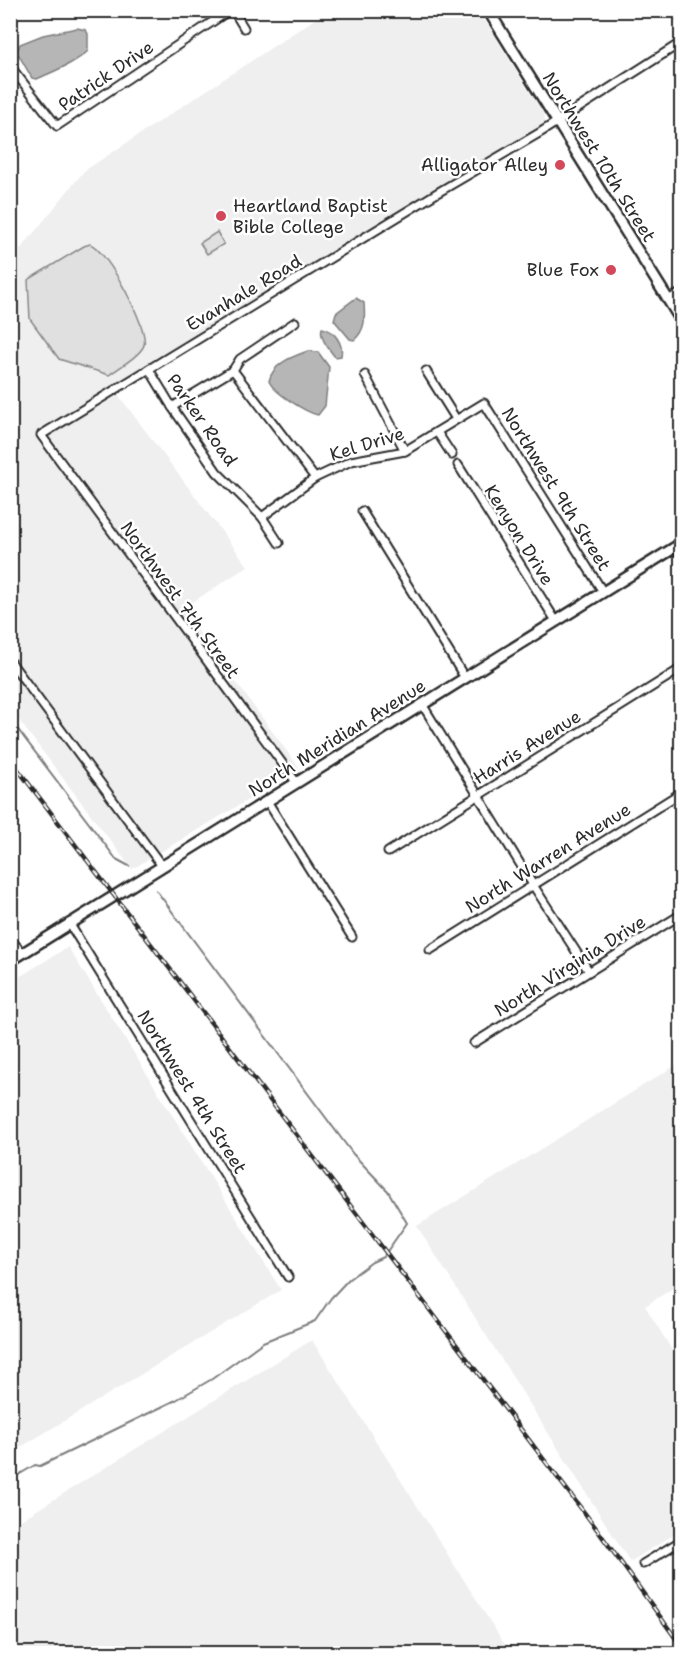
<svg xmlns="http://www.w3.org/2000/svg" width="692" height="1664" viewBox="0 0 692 1664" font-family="'Shantell Sans',sans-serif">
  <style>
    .built { fill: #efefef }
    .green { fill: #e0e0e0; stroke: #868686; stroke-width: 1.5 }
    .water { fill: #b6b6b6; stroke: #7e7e7e; stroke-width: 1.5 }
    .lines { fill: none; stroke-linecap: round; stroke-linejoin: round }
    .stream { stroke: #7e7e7e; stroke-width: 2 }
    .street-casing { stroke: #2b2b2b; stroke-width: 11 }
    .secondary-casing { stroke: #2b2b2b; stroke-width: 14 }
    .street { stroke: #fff; stroke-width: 7 }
    .secondary { stroke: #fff; stroke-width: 9 }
    .rail-casing { stroke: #2b2b2b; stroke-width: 4.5 }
    .rail { stroke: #fff; stroke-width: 2; stroke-dasharray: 7; stroke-linecap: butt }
    .poi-dot { fill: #d1495b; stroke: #fff; stroke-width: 2 }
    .labels { text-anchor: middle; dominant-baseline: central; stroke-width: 5; stroke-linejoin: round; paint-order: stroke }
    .street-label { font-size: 18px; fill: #2b2b2b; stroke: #fff }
    .poi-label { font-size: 18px; fill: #2b2b2b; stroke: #fff; text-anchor: end }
  </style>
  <rect width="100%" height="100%" fill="#fff"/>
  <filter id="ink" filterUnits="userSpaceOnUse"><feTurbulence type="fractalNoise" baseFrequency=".0167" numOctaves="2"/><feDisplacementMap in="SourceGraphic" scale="12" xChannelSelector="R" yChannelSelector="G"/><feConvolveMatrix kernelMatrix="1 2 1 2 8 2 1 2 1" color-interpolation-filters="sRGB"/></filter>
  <g filter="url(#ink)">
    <g class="built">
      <polygon points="327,11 479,11 544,115 545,121 541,126 194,339 116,392 248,566 182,609 300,769 132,869 11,710 11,261 84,171"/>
      <polygon points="68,947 281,1290 11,1453 11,982"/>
      <polygon points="681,1062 681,1283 645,1306 681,1365 681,1530 630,1562 417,1226"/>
      <polygon points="312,1340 510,1653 11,1653 11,1526"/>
    </g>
    <g class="green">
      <polygon points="217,232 224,244 207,254 200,243"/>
      <path d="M90,244C106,249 149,327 144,345C141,355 118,368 109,375L59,359L30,319L28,280L84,246Z"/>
    </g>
    <g class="water">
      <path d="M77,28L86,30L88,34V51C74,64 54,71 37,79L32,78L17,52L20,44L43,35Z"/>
      <path d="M356,298L364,303C365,317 366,330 354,340L350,339L334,320L336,313Z"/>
      <path d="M322,328C334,330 344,344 341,356L335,357C329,349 319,338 322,328Z"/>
      <path d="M308,351L318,352L329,367L325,406L318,415C307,413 273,392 269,381C273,363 292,357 308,351Z"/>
    </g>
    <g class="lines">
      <g class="stream">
        <polyline points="10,719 116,859 129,866"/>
        <polyline points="10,1480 35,1465 40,1466 176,1400 212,1379 263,1342 315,1321 331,1298 349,1279 372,1262 383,1257 407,1223 388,1191 353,1154 156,890"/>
      </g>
      <defs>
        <g id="street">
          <polyline points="233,10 244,28"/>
          <polyline points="678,10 682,19"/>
          <polyline points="10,12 13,10"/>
          <polyline points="10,66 57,126 230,10"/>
          <polyline points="668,300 682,292"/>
          <polyline points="149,369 172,407 217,472 262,517 279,543"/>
          <polyline points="233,370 315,478"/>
          <polyline points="426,371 456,419"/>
          <polyline points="365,375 405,451"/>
          <polyline points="172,407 233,370 240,359 295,322"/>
          <polyline points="437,432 452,455"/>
          <polyline points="458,465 556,621"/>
          <polyline points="362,511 465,678"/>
          <polyline points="262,517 315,478 351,461 405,451 484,403 603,592"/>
          <polyline points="10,661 162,866"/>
          <polyline points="422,704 533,885 588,970"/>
          <polyline points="296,782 41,435 437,193 541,132 682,42"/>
          <polyline points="267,801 352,937"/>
          <polyline points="388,852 682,668"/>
          <polyline points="69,923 288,1277"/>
          <polyline points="10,938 22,953"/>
          <polyline points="430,950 682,792"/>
          <polyline points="474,1043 682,914"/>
          <polyline points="643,1564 682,1540"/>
        </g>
        <g id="secondary">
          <polyline points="488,10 682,322"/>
          <polyline points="10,961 682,543"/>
        </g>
      </defs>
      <use href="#street" class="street-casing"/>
      <use href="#secondary" class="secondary-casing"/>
      <use href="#street" class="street"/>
      <use href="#secondary" class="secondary"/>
      <defs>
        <polyline id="rail" points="10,759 596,1528 682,1647"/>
      </defs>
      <use href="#rail" class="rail-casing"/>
      <use href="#rail" class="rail"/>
    </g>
  </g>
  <g class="poi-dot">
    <circle cx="560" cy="165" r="6"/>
    <circle cx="221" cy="216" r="6"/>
    <circle cx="611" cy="270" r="6"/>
  </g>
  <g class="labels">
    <g class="street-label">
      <text transform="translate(106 76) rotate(-34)">Patrick Drive</text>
      <text transform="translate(599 157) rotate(58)">Northwest 10th Street</text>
      <text transform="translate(244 293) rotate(-31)">Evanhale Road</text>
      <text transform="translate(202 420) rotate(55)">Parker Road</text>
      <text transform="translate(367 444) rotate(-17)">Kel Drive</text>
      <text transform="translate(556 489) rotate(58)">Northwest 9th Street</text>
      <text transform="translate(519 535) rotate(58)">Kenyon Drive</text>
      <text transform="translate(180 600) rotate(54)">Northwest 7th Street</text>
      <text transform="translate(337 738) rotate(-32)">North Meridian Avenue</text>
      <text transform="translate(527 747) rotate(-32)">Harris Avenue</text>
      <text transform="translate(548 858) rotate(-32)">North Warren Avenue</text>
      <text transform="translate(570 966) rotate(-32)">North Virginia Drive</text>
      <text transform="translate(192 1092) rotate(58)">Northwest 4th Street</text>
    </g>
    <g class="poi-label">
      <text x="548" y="165">Alligator Alley</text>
      <text x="233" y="206" text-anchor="start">Heartland Baptist<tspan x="233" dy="21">Bible College</tspan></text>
      <text x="599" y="270">Blue Fox</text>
    </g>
  </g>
  <rect width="692" height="1664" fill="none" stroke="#fff" stroke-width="36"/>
  <rect x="18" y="18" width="656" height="1628" fill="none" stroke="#2b2b2b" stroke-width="2" filter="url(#ink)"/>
</svg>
